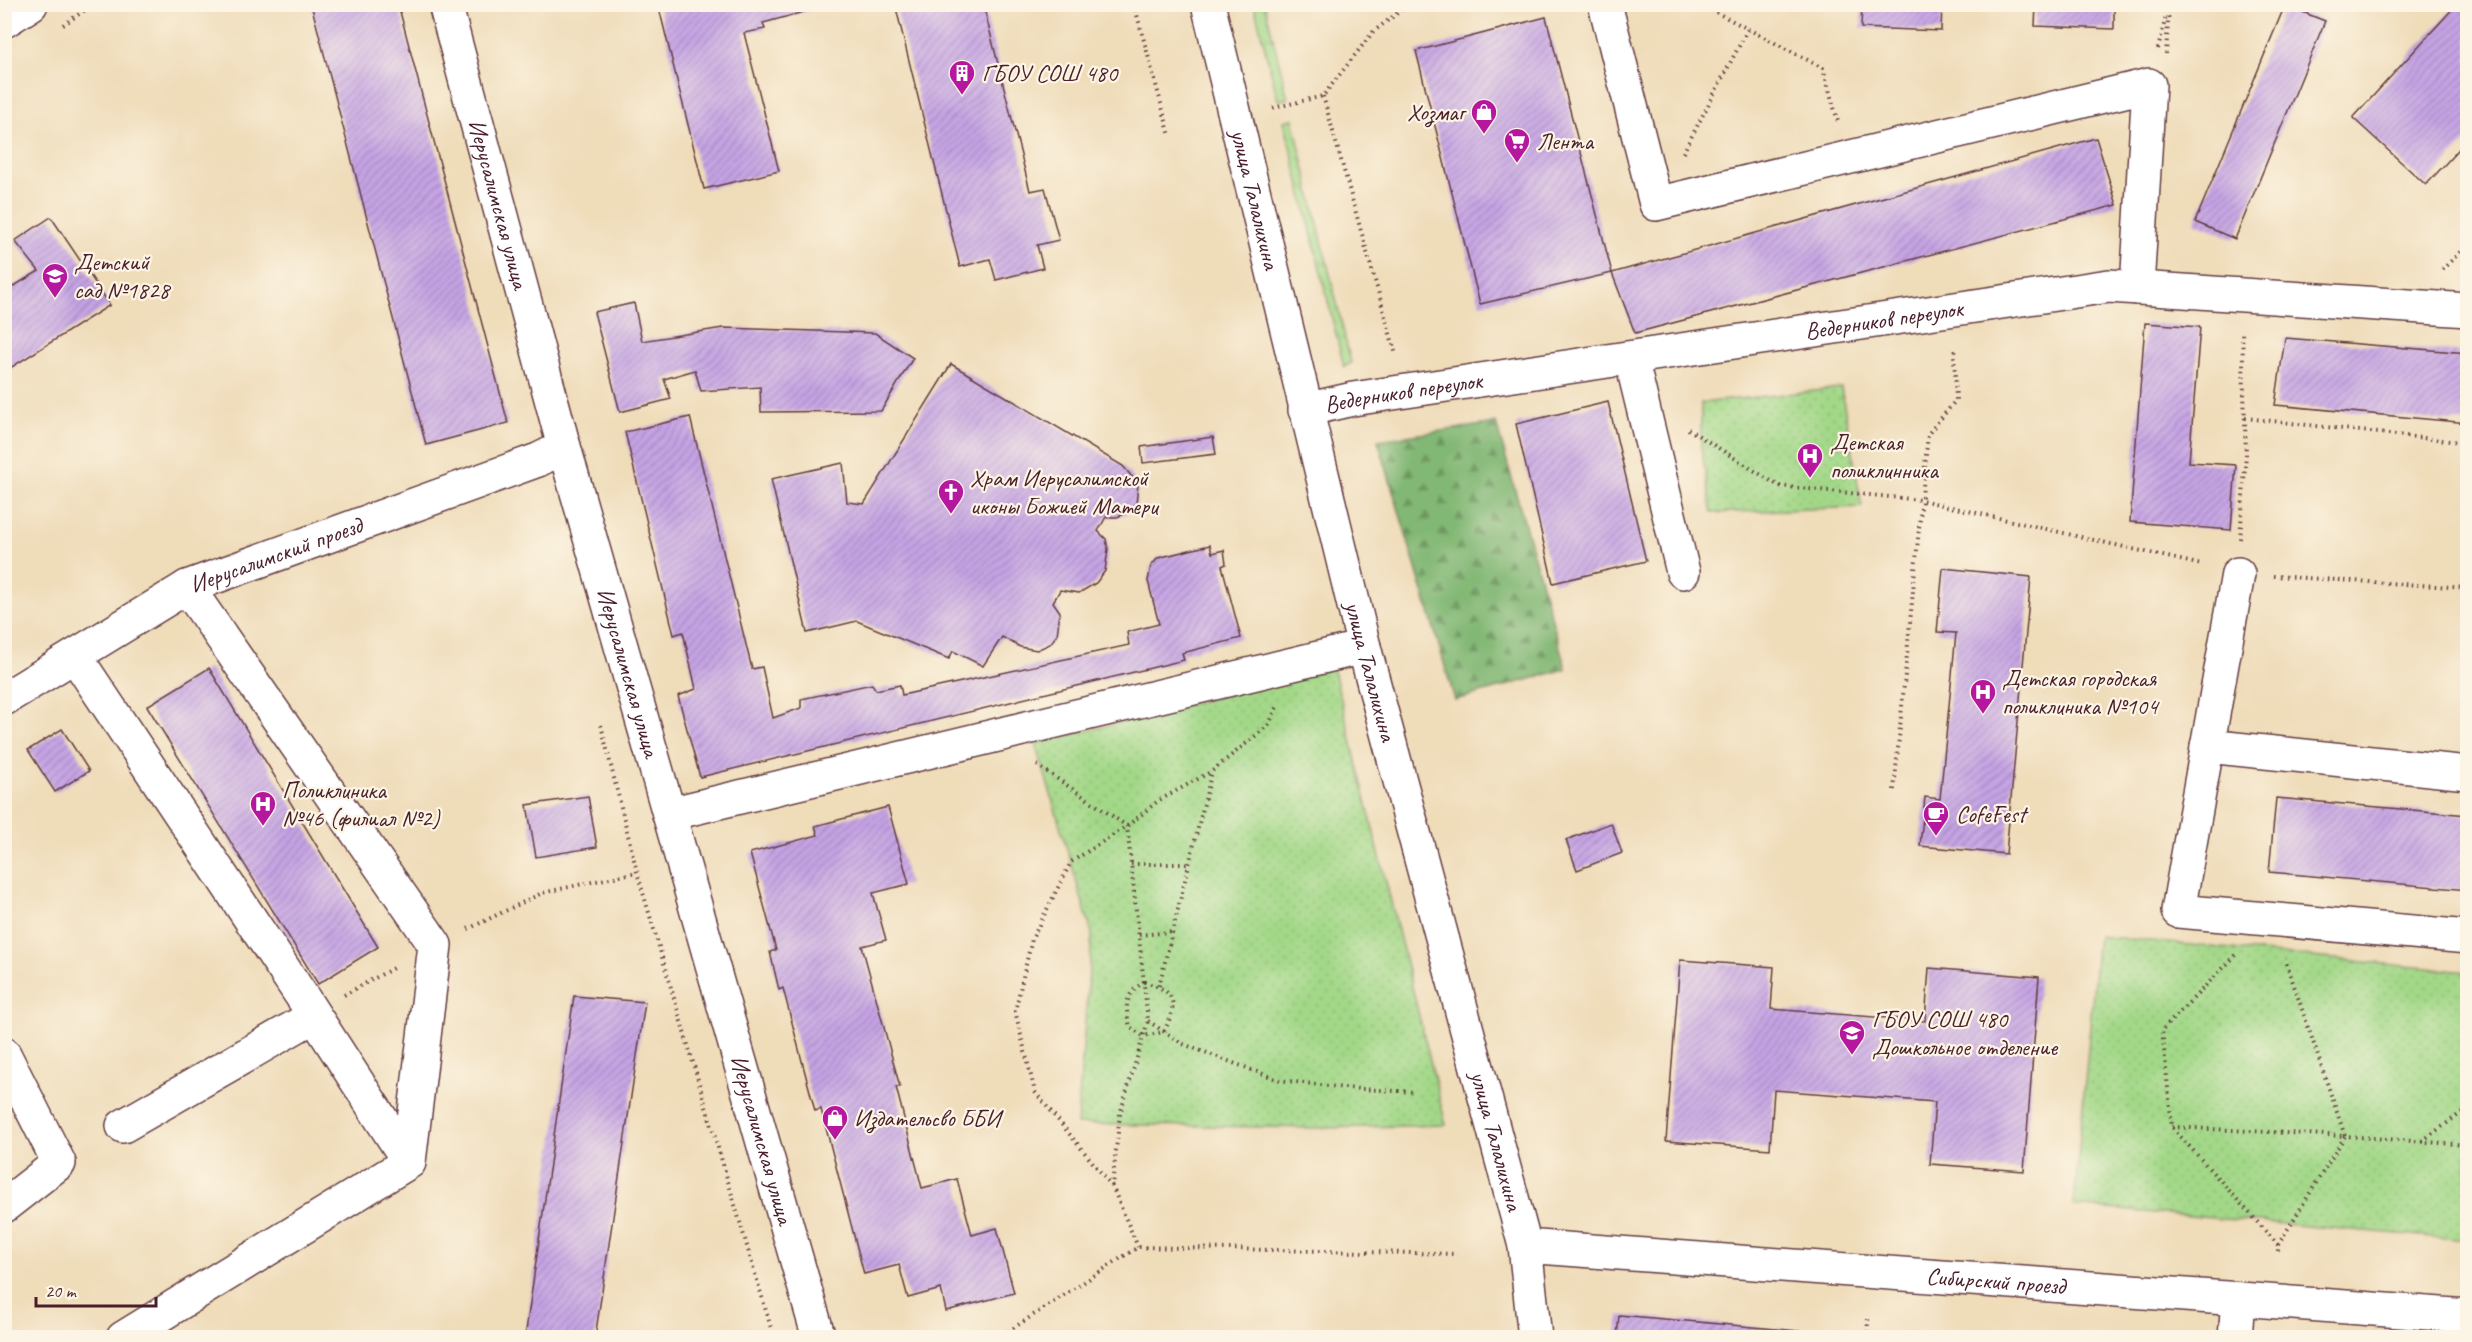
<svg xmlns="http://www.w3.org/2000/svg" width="2472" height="1342" font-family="Caveat,sans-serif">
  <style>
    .grass { fill: url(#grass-tufts); stroke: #767c5a; stroke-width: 1.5 }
    .forest { fill: url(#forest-firs); stroke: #666c50; stroke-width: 1.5 }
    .park { fill: url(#park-dots); stroke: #767c5a; stroke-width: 1.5 }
    .building { fill: url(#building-hatch) }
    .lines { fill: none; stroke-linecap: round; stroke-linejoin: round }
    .minor-casing { stroke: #633b40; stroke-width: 36 }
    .path { stroke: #633b40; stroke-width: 4; stroke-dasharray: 1.5 4.5; stroke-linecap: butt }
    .minor { stroke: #fff; stroke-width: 33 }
    .labels { text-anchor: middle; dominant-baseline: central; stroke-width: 4.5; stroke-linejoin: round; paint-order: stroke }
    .poi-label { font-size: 24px; fill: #4a1f2b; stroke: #fcf5e5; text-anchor: start }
    .street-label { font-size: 24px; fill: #4a1f2b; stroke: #fcf5e5 }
  </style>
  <defs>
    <pattern id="grass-tufts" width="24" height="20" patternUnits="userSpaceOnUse" patternTransform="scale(1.5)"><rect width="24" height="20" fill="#a3d888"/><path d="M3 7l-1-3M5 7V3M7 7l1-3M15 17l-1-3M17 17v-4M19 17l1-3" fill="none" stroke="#8eb976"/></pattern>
    <pattern id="forest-firs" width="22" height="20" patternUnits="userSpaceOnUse" patternTransform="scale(1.5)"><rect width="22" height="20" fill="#82b874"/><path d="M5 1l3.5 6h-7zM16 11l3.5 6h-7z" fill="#6c955f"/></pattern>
    <pattern id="park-dots" width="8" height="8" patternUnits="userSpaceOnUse" patternTransform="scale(1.5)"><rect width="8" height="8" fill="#a3d888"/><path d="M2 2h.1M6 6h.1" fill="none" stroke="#8eb976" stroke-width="1.8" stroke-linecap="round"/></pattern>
    <pattern id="building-hatch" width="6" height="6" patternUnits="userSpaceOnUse" patternTransform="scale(1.5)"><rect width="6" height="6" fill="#c6a4e5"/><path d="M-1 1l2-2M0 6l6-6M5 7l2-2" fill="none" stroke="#a385ba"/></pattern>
  </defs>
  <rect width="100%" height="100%" fill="#fcf5e5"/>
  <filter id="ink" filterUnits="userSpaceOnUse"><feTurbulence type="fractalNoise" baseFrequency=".0167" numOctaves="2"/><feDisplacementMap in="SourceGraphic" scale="12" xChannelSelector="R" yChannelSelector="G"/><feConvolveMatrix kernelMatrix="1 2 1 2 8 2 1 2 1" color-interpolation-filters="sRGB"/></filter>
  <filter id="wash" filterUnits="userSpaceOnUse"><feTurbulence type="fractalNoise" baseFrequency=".008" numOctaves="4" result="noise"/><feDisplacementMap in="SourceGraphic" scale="24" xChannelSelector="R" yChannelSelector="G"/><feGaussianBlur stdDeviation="1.35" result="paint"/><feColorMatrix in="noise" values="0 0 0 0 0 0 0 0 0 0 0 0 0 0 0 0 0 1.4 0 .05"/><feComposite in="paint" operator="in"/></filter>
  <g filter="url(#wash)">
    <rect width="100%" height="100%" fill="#efdcb9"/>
    <!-- grass -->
    <g class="grass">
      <path d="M 1254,5 L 1265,5 L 1288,99 L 1278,100 Z"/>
      <path d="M 1293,119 L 1351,363 L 1344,367 L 1284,121 Z"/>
    </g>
    <!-- forest -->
    <path class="forest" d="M 1496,423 L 1566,669 L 1455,700 L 1378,440 Z"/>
    <!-- park -->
    <g class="park">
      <path d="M 1841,388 L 1862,507 L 1712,513 L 1701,447 L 1701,403 Z"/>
      <path d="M 1333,667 L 1446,1125 L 1321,1128 L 1077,1124 L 1092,934 L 1036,744 Z"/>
      <path d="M 2098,936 L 2467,972 L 2467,1240 L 2074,1206 Z"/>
    </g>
    <g id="blocks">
      <!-- building -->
      <g class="building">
        <path d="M 311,4 L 398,4 L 508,423 L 426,445 Z"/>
        <path d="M 658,4 L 833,4 L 763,23 L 765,29 L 744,33 L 779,171 L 704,189 Z"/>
        <path d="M 895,4 L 983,4 L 1030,191 L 1045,188 L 1059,240 L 1037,245 L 1043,268 L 996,280 L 990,259 L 960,267 Z"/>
        <path d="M 1862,4 L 1942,4 L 1941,31 L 1861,28 Z"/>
        <path d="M 2457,4 L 2468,4 L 2468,139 L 2426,185 L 2353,118 Z"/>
        <path d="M 2036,5 L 2114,5 L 2114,29 L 2035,26 Z"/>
        <path d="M 2285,5 L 2325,21 L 2235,239 L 2195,222 Z"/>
        <path d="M 1546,17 L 1612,273 L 1480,304 L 1416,51 Z"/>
        <path d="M 2096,138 L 2117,205 L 1635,333 L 1612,273 Z"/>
        <path d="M 51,217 L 110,305 L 4,372 L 4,292 L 39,271 L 15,241 Z"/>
        <path d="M 634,303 L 642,341 L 723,328 L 875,333 L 913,358 L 881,411 L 761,412 L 760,387 L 701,391 L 695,370 L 664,379 L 671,399 L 620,412 L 594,312 Z"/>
        <path d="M 2145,323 L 2200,327 L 2189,462 L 2236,465 L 2231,530 L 2130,522 Z"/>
        <path d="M 2285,338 L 2468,353 L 2468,423 L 2275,405 Z"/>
        <path d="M 951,364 L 1123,466 L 1138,484 L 1136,504 L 1127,513 L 1117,517 L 1106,517 L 1098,531 L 1106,539 L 1108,549 L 1105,571 L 1096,583 L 1079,593 L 1060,590 L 1053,602 L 1060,612 L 1057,635 L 1050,644 L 1037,650 L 1020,647 L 1002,637 L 983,666 L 953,651 L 949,659 L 857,621 L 807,633 L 771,479 L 843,463 L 847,502 L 864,504 Z"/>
        <path d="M 1608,402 L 1646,561 L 1553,583 L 1516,424 Z"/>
        <path d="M 690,417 L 752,669 L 762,667 L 773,718 L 801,708 L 801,699 L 872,684 L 876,690 L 900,685 L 902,695 L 1129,645 L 1127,632 L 1159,624 L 1148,581 L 1151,566 L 1158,558 L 1210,545 L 1212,553 L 1224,550 L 1226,564 L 1222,566 L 1241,638 L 1182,653 L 1184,660 L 700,777 L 678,696 L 696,689 L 683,632 L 674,635 L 625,432 Z"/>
        <path d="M 1213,437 L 1216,454 L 1143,463 L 1141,447 Z"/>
        <path d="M 1943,568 L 2031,577 L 2006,854 L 1920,846 L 1925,797 L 1940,799 L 1956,633 L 1937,632 Z"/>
        <path d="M 209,668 L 378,947 L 318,984 L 147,706 Z"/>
        <path d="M 62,729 L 89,771 L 55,792 L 28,750 Z"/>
        <path d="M 588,796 L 597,847 L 536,857 L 527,805 Z"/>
        <path d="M 2276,798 L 2468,815 L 2468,890 L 2269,872 Z"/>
        <path d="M 888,807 L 909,884 L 873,893 L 886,940 L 862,946 L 900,1087 L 896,1087 L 922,1188 L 957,1179 L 972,1235 L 997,1228 L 1014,1293 L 946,1311 L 941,1289 L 908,1298 L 899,1265 L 864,1274 L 821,1109 L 815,1111 L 783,988 L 779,990 L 770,952 L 776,950 L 750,853 L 818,835 L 815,826 Z"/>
        <path d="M 1611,823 L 1622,853 L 1577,870 L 1566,840 Z"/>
        <path d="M 1680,960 L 1774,967 L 1771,1009 L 1925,1021 L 1929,968 L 2039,977 L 2024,1171 L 1930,1164 L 1935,1102 L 1774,1090 L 1770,1149 L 1666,1141 Z"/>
        <path d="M 574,996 L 645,1002 L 595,1338 L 525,1338 Z"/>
        <path d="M 1619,1315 L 1820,1333 L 1820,1338 L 1617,1338 Z"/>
      </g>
    </g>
  </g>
  <g filter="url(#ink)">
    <use href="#blocks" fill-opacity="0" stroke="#633b40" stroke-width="1.5"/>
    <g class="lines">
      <!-- minor casing -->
      <g class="minor-casing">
        <g id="minor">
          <path id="s1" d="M 445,4 L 564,447 L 819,1338"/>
          <path id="s2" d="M 1208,4 L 1364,647 L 1525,1246 L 1535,1338"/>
          <path d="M 1605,4 L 1656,204 L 2149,85 L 2137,288"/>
          <path d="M 4,21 L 31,4"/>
          <path d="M 1631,358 L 1683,572"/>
          <path id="s3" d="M 1305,410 L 1353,399 L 2109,286 L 2468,310"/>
          <path d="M 2238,574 L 2178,911 L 2468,937"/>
          <path d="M 75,656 L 303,998 L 409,1162"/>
          <path id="s4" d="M 4,699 L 187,587 L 538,460 L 564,447"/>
          <path d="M 2207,746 L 2468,773"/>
          <path d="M 669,814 L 1364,647"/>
          <path d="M 4,1054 L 59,1163 L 4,1206"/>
          <path d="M 123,1126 L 314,1016"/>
          <path id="s5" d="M 1525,1246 L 2468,1316"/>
          <path d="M 123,1338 L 409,1162 L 435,945 L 187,587"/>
          <path d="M 2235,1338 L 2238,1299"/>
        </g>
      </g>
      <!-- path -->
      <g class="path">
        <path d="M 1134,4 L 1170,136"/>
        <path d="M 1700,4 L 1823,68 L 1838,122"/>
        <path d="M 63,25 L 94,4"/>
        <path d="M 2158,49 L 2166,16"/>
        <path d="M 2166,54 L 2169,5"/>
        <path d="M 1323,96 L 1396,355"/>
        <path d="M 1273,108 L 1323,96 L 1373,32 L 1409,4"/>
        <path d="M 1683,153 L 1748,29"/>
        <path d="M 2442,270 L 2468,244"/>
        <path d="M 2245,418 L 2468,443"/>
        <path d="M 1688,429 L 1779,486 L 1921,500 L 2202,565"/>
        <path d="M 2240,539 L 2246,454 L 2242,330"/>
        <path d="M 2273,576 L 2468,588"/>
        <path d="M 601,725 L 637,872 L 774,1338"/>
        <path d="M 1037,765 L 1127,826 L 1148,1021 L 1120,1114 L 1112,1186 L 1138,1247"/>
        <path d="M 1894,790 L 1928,434 L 1956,400 L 1954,354 L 1958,347"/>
        <path d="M 1131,864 L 1189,864"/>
        <path d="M 468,929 L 542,893 L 637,872"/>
        <path d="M 1139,935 L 1172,932"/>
        <path d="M 2236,955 L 2162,1030 L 2172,1127 L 2278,1245"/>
        <path d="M 1144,982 C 1177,991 1178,1003 1164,1032 L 1143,1036 L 1130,1027 C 1125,1006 1124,995 1144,982 Z"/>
        <path d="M 1159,986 L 1212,771"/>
        <path d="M 344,995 L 395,967"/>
        <path d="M 1148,1021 L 1183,1044 L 1279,1080 L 1345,1088 L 1415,1092"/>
        <path d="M 2172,1127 L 2345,1136 L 2285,959"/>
        <path d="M 2422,1141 L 2468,1108"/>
        <path d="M 1112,1186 L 1035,1092 L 1015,1011 L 1032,939 L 1071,862 L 1127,826 L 1158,801 L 1212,771 L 1268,726 L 1277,707"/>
        <path d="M 2278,1251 L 2278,1245 L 2345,1136 L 2468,1145"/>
        <path d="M 998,1338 L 1138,1247 L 1457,1254"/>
        <path d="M 1867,1338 L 1868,1319"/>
      </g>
      <!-- minor -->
      <use href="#minor" class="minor"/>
    </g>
  </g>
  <!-- icons -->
  <defs>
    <g id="building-pin" transform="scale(1.35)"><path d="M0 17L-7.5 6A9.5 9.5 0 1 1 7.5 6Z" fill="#b5179e" stroke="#fcf5e5"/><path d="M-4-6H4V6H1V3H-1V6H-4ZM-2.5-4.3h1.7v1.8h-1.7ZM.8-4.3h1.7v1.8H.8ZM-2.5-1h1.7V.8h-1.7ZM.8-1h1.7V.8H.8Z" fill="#fff"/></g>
    <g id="shop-pin" transform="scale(1.35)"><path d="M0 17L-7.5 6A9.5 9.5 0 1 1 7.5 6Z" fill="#b5179e" stroke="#fcf5e5"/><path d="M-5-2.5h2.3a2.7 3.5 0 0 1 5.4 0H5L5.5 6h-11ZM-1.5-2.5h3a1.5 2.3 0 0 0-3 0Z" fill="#fff"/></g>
    <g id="supermarket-pin" transform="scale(1.35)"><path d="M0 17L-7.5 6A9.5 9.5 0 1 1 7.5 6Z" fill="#b5179e" stroke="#fcf5e5"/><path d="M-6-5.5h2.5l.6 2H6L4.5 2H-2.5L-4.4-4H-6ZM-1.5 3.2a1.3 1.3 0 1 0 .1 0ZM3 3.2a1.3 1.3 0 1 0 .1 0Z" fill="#fff"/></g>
    <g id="school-pin" transform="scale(1.35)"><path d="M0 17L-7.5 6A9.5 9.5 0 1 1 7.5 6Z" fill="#b5179e" stroke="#fcf5e5"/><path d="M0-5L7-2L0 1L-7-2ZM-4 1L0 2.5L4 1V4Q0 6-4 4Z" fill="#fff"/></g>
    <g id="hospital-pin" transform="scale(1.35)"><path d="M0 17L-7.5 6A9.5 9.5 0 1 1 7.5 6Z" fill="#b5179e" stroke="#fcf5e5"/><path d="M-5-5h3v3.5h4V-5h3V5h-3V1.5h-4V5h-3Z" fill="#fff"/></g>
    <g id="church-pin" transform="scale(1.35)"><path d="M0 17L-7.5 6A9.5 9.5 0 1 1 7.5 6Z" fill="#b5179e" stroke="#fcf5e5"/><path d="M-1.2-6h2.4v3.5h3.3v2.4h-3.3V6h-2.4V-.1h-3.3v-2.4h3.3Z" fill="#fff"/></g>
    <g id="cafe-pin" transform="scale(1.35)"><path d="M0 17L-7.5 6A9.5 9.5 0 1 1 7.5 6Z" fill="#b5179e" stroke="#fcf5e5"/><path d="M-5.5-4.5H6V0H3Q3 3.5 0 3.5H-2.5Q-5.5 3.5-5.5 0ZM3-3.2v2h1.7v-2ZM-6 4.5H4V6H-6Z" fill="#fff"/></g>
  </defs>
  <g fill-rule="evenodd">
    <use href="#building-pin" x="962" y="73"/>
    <use href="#shop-pin" x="1484" y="112"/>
    <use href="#supermarket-pin" x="1517" y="141"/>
    <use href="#school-pin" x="55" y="276"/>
    <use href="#hospital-pin" x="1810" y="456"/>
    <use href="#church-pin" x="951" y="492"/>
    <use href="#hospital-pin" x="1983" y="692"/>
    <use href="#hospital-pin" x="263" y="804"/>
    <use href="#cafe-pin" x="1936" y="814"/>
    <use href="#school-pin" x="1852" y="1033"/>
    <use href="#shop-pin" x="835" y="1118"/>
  </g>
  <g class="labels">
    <!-- poi labels -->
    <g class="poi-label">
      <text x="982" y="73">ГБОУ СОШ 480</text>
      <text x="1464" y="112" text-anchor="end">Хозмаг</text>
      <text x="1537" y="141">Лента</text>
      <text x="74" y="262">Детский<tspan x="74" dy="28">сад №1828</tspan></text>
      <text x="1830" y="442">Детская<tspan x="1830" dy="28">поликлинника</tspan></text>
      <text x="970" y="478">Храм Иерусалимской<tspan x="970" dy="28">иконы Божией Матери</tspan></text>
      <text x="2002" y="678">Детская городская<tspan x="2002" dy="28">поликлиника №104</tspan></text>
      <text x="282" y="790">Поликлиника<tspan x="282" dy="28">№46 (филиал №2)</tspan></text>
      <text x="1956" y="814">CofeFest</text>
      <text x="1872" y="1019">ГБОУ СОШ 480<tspan x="1872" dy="28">Дошкольное отделение</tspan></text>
      <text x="854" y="1118">Издательсво ББИ</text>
    </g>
    <!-- street labels -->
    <g class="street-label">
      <text stroke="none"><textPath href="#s2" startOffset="201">улица Талалихина</textPath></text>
      <text stroke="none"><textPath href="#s1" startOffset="207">Иерусалимская улица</textPath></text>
      <text stroke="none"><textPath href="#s3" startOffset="586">Ведерников переулок</textPath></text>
      <text stroke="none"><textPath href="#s3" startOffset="100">Ведерников переулок</textPath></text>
      <text stroke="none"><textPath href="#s4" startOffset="309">Иерусалимский проезд</textPath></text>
      <text stroke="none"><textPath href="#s1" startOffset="693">Иерусалимская улица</textPath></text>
      <text stroke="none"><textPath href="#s2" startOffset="687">улица Талалихина</textPath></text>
      <text stroke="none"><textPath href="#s1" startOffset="1179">Иерусалимская улица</textPath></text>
      <text stroke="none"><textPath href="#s2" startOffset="1173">улица Талалихина</textPath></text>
      <text stroke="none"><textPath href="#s5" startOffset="472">Сибирский проезд</textPath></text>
    </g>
  </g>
  <!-- margin -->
  <rect width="2472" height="1342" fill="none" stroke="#fcf5e5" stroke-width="24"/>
  <!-- scale -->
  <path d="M36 1297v9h120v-9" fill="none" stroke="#4a1f2b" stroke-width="3"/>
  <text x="45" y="1297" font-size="18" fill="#4a1f2b" stroke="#fcf5e5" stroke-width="4.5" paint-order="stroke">20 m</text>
</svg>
